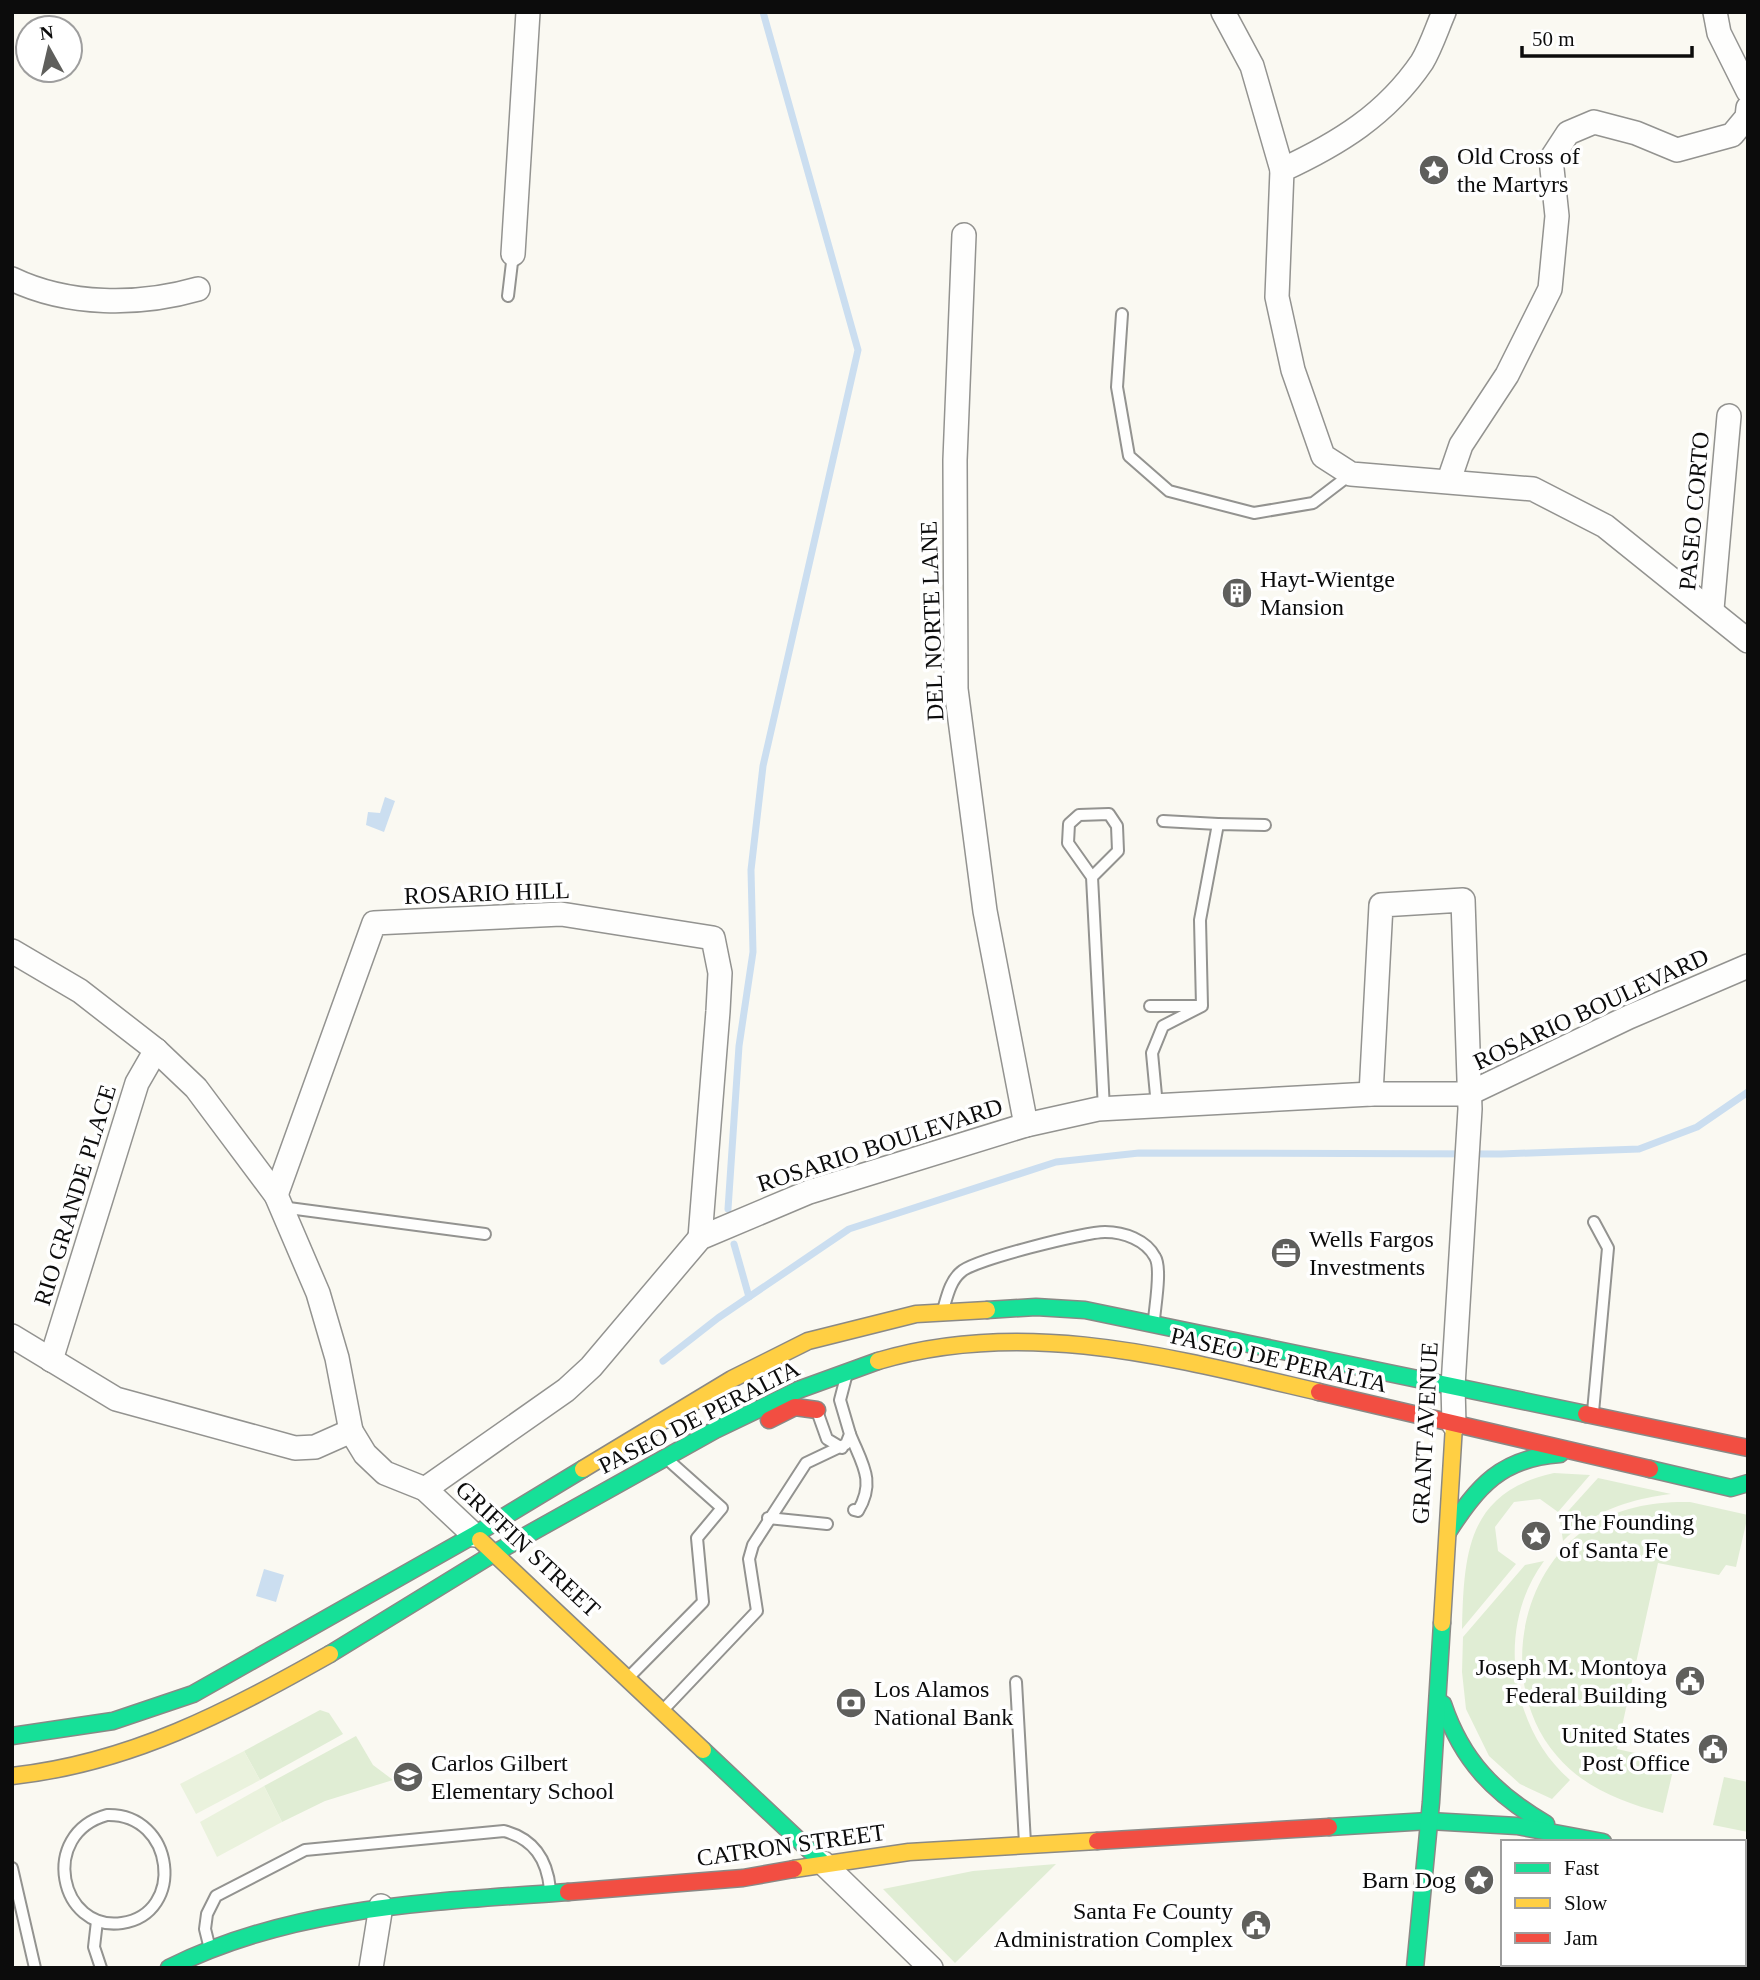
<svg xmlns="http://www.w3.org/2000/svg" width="1760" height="1980" font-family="'Times New Roman',serif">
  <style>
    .green { fill: #e0edd4 }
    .pitch { fill: #eaf2dd }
    .water { fill: #cbdef0 }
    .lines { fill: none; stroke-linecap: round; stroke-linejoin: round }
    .stream { stroke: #cbdef0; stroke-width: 7 }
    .lane-casing { stroke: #939390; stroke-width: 14 }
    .street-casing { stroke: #939390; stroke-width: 26 }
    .fast-casing { stroke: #8a8986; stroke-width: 19 }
    .slow-casing { stroke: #8a8986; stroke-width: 19 }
    .jam-casing { stroke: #8a8986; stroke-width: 19 }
    .lane { stroke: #fefefd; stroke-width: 10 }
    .street { stroke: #fefefd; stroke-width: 23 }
    .fast { stroke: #16e098; stroke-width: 16 }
    .slow { stroke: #ffcf43; stroke-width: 16 }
    .jam { stroke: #f24e42; stroke-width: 16 }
    .labels { text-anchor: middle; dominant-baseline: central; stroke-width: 7; stroke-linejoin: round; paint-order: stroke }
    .poi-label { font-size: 24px; fill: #0c0c0c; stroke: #fff; text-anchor: start }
    .street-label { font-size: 24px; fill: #0c0c0c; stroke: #fff }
  </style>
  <rect width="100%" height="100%" fill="#faf9f2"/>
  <!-- green -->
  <g class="green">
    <path d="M 1554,1473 L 1590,1475 L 1558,1512 L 1540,1499 L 1514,1502 L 1495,1527 L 1498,1551 L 1516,1564 L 1462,1629 C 1464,1553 1467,1492 1554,1473 Z"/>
    <path d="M 1598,1478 L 1671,1494 C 1631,1499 1592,1511 1563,1541 L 1560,1520 Z"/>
    <path d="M 1690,1502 L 1748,1515 L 1736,1567 L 1726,1565 L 1719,1575 L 1658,1563 L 1617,1749 L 1675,1762 L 1663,1813 C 1624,1803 1584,1788 1557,1756 C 1502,1693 1514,1586 1579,1534 C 1610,1509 1651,1501 1690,1502 Z"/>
    <path d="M 1544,1561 C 1495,1627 1510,1728 1570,1780 L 1552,1799 L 1520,1784 L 1489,1756 L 1466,1709 L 1462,1672 L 1463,1637 L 1525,1565 Z"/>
    <path d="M 320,1710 L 329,1713 L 343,1734 L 260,1780 L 244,1751 Z"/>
    <path d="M 356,1736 L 373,1765 L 393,1780 L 325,1801 L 282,1822 L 264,1786 Z"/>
    <path d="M 1724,1777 L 1748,1782 L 1748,1832 L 1713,1825 Z"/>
    <path d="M 1056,1864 L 955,1963 L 883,1889 L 973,1871 Z"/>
  </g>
  <!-- pitch -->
  <g class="pitch">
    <path d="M 244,1751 L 260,1780 L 196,1814 L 180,1784 Z"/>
    <path d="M 264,1786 L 282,1822 L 217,1857 L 200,1822 Z"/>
  </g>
  <!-- water -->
  <g class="water">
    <path d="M 385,797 L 395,801 L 384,832 L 366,825 L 368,812 L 380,813 Z"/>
    <path d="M 264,1569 L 284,1575 L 276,1602 L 256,1596 Z"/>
  </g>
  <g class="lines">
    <!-- stream -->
    <g class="stream">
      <path d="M 728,1209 L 739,1046 L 753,952 L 751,870 L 763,766 L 858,350 L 763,12"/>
      <path d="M 734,1244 L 749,1297"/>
      <path d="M 663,1361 L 718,1318 L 849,1229 L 1056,1162 L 1139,1153 L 1501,1154 L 1639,1149 L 1697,1127 L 1748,1092"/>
    </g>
    <!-- lane casing -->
    <g class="lane-casing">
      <g id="lane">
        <path d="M 508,296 L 513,254"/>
        <path d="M 1122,314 L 1117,387 L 1129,456 L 1169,491 L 1254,513 L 1313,503 L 1351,474"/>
        <path d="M 1163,821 L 1218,824"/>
        <path d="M 1092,877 L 1118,851 L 1117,826 L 1109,814 L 1079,815 L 1069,824 L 1068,843 L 1092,877 L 1104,1109"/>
        <path d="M 1150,1006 L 1199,1006"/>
        <path d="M 1157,1106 L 1152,1053 L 1163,1026 L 1202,1006 L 1200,920 L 1218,824 L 1265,825"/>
        <path d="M 281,1207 L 485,1234"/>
        <path d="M 943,1310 C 947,1297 950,1281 961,1272 C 973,1260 1085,1232 1105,1232 C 1124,1232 1146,1240 1155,1257 C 1162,1268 1155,1306 1154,1320"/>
        <path d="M 817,1411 L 827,1439 L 842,1448"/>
        <path d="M 1593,1412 L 1608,1248 L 1594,1222"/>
        <path d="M 850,1434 C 862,1464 876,1481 858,1511 L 854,1510"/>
        <path d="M 768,1518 L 827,1524"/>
        <path d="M 630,1676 L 703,1602 L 697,1538 L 722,1508 L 667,1459"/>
        <path d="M 1016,1682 L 1025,1843"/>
        <path d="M 664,1709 L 757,1611 L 749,1559 L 753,1545 L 806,1463 L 846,1444 L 850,1434 L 840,1400 L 846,1377"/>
        <path d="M 107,1815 C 175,1813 186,1914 122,1923 C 60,1932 38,1834 107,1815 Z"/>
        <path d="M 12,1868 L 35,1968"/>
        <path d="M 97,1921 L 94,1947 L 101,1968"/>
        <path d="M 209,1945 L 205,1929 L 207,1914 L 216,1896 L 305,1850 L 504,1831 C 534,1839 547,1859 550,1889"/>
      </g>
    </g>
    <!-- street casing -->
    <g class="street-casing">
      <g id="street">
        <path d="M 1223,12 L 1252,66 L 1282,170"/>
        <path d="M 1444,12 C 1437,28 1431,47 1422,62 C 1386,115 1338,144 1282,170 L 1277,297 L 1293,370 L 1323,456 L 1351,474 L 1533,489 L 1605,526 L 1748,641"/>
        <path d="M 1715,12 L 1719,33 L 1748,91"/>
        <path d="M 964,235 L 955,460 L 956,689 L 985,911 L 1026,1125"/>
        <path d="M 513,254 L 528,12"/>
        <path d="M 12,279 C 68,306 139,306 198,289"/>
        <path d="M 1449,480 L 1461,445 L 1507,375 L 1550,289 L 1557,216 L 1551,159 L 1568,133 L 1594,122 L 1636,133 L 1677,150 L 1732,135 L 1747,117 L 1748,108"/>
        <path d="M 1712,609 L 1729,416"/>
        <path d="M 12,951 L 80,991 L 156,1050 L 196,1088 L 276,1195 L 318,1293 L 337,1358 L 351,1431"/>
        <path d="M 1371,1094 L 1381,905 L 1463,900 L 1470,1109 L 1453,1386 L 1454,1425"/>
        <path d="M 276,1195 L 374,923 L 561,914 L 713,938 L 720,973 L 718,1011 L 700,1238"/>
        <path d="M 12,1336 L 116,1399 L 295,1448 L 315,1447 L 351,1431 L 365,1454 L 385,1473 L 425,1489 L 474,1535"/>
        <path d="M 51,1360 L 137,1083 L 156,1050"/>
        <path d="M 425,1489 L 566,1390 L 591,1367 L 700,1238 L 809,1192 L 1026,1125 L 1098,1109 L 1371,1094 L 1468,1094 L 1629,1017 L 1748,966"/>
        <path d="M 823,1863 L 931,1968"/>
        <path d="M 371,1968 L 381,1906"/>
      </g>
    </g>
    <!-- fast casing -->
    <g class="fast-casing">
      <g id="fast">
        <path d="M 987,1310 L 1036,1307 L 1085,1310 L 1586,1414"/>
        <path d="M 1650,1469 L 1731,1488 L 1748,1483"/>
        <path d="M 1448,1532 C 1478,1486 1501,1458 1560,1454"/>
        <path d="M 330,1654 L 493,1554 L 715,1430 L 798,1390 L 878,1361"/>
        <path d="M 1443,1704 C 1462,1761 1495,1794 1546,1824"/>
        <path d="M 12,1736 L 113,1721 L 193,1694 L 474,1535 L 583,1469"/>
        <path d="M 703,1750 L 823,1863"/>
        <path d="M 1329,1827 L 1429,1821 L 1517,1826 L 1603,1842"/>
        <path d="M 169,1968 C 293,1906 432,1902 568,1892"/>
        <path d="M 1415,1968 L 1431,1802 L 1442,1623"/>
      </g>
    </g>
    <!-- slow casing -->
    <g class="slow-casing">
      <g id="slow">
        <path d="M 878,1361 C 1025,1317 1174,1358 1319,1392"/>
        <path d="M 583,1469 L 732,1379 L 808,1341 L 916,1314 L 987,1310"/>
        <path d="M 480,1540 L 703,1750"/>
        <path d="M 1442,1623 L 1454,1425"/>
        <path d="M 12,1776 C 131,1763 227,1712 330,1654"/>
        <path d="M 794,1869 L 909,1852 L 1097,1841"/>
        <path d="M 1744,1871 L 1748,1872"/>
      </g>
    </g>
    <!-- jam casing -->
    <g class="jam-casing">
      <g id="jam">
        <path d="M 1319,1392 L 1650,1469"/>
        <path d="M 1586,1414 L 1748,1448"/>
        <path d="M 769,1420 L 795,1407 L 817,1410"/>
        <path d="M 1097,1841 L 1329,1827"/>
        <path d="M 568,1892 L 743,1878 L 794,1869"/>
      </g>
    </g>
    <!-- lane -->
    <use href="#lane" class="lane"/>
    <!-- street -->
    <use href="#street" class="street"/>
    <!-- fast -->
    <use href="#fast" class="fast"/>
    <!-- slow -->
    <use href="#slow" class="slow"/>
    <!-- jam -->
    <use href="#jam" class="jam"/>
  </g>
  <!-- icons -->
  <defs>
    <g id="sight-disc" transform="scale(1.575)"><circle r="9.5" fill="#5f5f5c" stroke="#fff"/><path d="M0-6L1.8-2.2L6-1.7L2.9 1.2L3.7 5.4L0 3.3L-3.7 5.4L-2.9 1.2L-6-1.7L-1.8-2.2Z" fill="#fff"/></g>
    <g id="building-disc" transform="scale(1.575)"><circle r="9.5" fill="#5f5f5c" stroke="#fff"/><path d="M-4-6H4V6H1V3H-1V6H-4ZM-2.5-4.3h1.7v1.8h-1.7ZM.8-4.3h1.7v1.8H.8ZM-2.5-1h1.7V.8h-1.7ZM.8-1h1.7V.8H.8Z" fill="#fff"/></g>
    <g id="office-disc" transform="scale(1.575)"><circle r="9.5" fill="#5f5f5c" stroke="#fff"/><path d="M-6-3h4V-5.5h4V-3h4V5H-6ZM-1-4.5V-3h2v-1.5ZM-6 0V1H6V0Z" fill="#fff"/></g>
    <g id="civic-disc" transform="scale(1.575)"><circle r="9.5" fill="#5f5f5c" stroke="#fff"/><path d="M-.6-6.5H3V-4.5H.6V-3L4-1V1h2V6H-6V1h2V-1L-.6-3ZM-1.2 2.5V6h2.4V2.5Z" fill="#fff"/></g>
    <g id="bank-disc" transform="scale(1.575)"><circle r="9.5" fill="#5f5f5c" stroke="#fff"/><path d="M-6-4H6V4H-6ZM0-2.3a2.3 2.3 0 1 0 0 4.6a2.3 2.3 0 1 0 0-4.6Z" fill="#fff"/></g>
    <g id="school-disc" transform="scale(1.575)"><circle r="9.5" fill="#5f5f5c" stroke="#fff"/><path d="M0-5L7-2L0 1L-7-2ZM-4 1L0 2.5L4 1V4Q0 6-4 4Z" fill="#fff"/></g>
  </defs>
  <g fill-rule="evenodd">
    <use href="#sight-disc" x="1434" y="170"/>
    <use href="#building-disc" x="1237" y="593"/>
    <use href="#office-disc" x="1286" y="1253"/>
    <use href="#sight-disc" x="1536" y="1536"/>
    <use href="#civic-disc" x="1690" y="1681"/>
    <use href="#bank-disc" x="851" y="1703"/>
    <use href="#civic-disc" x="1713" y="1749"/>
    <use href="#school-disc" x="408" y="1777"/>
    <use href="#sight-disc" x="1479" y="1880"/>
    <use href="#civic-disc" x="1256" y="1925"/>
  </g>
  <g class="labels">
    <!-- poi labels -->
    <g class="poi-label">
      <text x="1457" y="156">Old Cross of<tspan x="1457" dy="28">the Martyrs</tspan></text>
      <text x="1260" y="579">Hayt-Wientge<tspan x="1260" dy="28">Mansion</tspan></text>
      <text x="1309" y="1239">Wells Fargos<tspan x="1309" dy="28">Investments</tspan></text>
      <text x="1559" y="1522">The Founding<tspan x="1559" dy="28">of Santa Fe</tspan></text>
      <text x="1667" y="1667" text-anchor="end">Joseph M. Montoya<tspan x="1667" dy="28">Federal Building</tspan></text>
      <text x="874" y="1689">Los Alamos<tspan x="874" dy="28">National Bank</tspan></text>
      <text x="1690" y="1735" text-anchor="end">United States<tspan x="1690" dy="28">Post Office</tspan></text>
      <text x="431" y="1763">Carlos Gilbert<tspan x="431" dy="28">Elementary School</tspan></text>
      <text x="1456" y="1880" text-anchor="end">Barn Dog</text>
      <text x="1233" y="1911" text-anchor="end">Santa Fe County<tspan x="1233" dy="28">Administration Complex</tspan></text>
    </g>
    <!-- street labels -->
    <g class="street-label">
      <text transform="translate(1694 511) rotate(-85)">PASEO CORTO</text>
      <text transform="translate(932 621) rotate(-92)">DEL NORTE LANE</text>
      <text transform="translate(487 893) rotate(-2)">ROSARIO HILL</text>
      <text transform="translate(1591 1009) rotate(-25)">ROSARIO BOULEVARD</text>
      <text transform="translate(880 1145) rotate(-18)">ROSARIO BOULEVARD</text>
      <text transform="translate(75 1195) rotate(-73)">RIO GRANDE PLACE</text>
      <text transform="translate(1279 1360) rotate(13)">PASEO DE PERALTA</text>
      <text transform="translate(699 1417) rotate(-27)">PASEO DE PERALTA</text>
      <text transform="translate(1425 1433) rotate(-87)">GRANT AVENUE</text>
      <text transform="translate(528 1549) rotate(43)">GRIFFIN STREET</text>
      <text transform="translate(791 1845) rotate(-8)">CATRON STREET</text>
    </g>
  </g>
  <!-- border -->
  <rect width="1760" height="1980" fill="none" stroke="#0c0c0c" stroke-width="28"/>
  <!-- legend -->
  <rect x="1501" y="1840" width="245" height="126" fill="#ffffff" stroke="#9e9e9e" stroke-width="2"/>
  <rect x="1515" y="1863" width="35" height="10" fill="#16e098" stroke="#9e9e9e" stroke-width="2"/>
  <text x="1564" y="1875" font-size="21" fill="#0c0c0c">Fast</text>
  <rect x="1515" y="1898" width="35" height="10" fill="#ffcf43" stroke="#9e9e9e" stroke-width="2"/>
  <text x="1564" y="1910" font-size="21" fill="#0c0c0c">Slow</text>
  <rect x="1515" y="1933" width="35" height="10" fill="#f24e42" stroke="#9e9e9e" stroke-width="2"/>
  <text x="1564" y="1945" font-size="21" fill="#0c0c0c">Jam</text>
  <!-- north arrow -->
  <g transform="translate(49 49) rotate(352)"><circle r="33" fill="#ffffff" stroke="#9e9e9e" stroke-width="2"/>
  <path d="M0-5L12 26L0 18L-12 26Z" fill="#5f5f5c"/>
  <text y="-10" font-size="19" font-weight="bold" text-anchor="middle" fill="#0c0c0c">N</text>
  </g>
  <!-- scale -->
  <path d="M1522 46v10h170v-10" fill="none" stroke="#0c0c0c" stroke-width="3.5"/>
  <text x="1532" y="46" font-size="21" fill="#0c0c0c" stroke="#ffffff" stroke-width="5" paint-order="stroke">50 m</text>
</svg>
